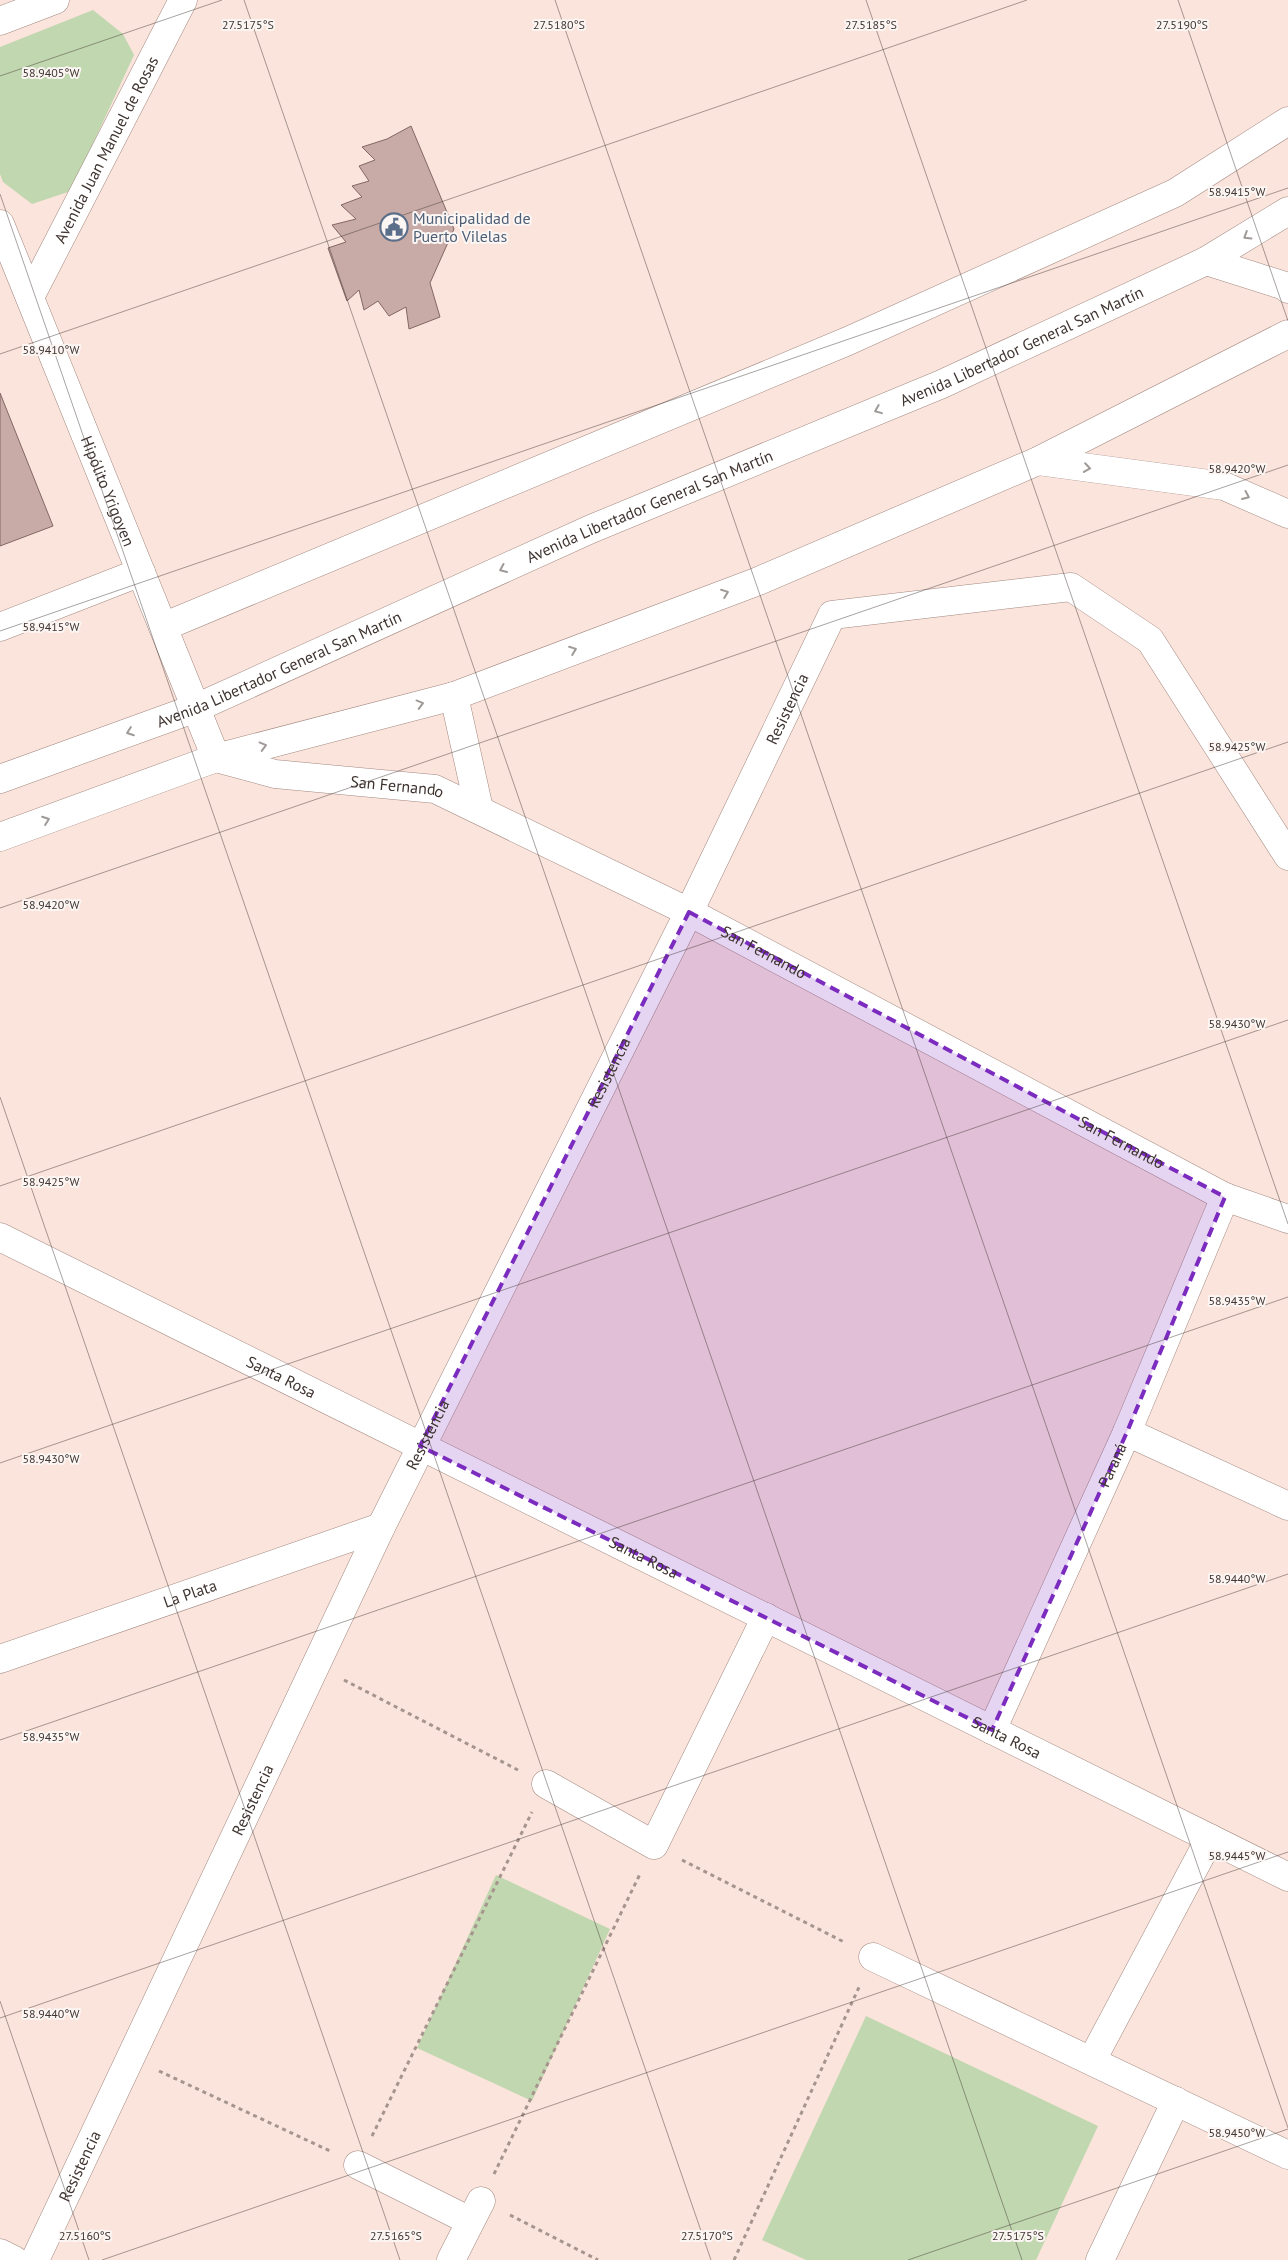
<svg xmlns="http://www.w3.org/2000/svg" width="1288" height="2260" font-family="'PT Sans',sans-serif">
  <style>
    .green { fill: #c1d7af }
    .building { fill: #c8aba6; stroke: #826763 }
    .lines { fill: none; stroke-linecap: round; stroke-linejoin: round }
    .street-casing { stroke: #a38980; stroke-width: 29 }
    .secondary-casing { stroke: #a38980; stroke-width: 29 }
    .path { stroke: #a6948e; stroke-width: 3; stroke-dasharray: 4 4; stroke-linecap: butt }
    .street { stroke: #fff; stroke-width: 28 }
    .secondary { stroke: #fff; stroke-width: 28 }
    .oneway { stroke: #9f9a98 }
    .marked { fill: #7b2cbf; fill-opacity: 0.2; stroke: #7b2cbf; stroke-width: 4; stroke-dasharray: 10 6; stroke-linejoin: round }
    .ticks { fill: none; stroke: #3f3430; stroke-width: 1; stroke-opacity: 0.45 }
    .labels { text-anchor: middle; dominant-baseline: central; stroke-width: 4; stroke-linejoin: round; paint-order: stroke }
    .street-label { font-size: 16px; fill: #3f3430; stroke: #fbf6f3 }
    .service-label { font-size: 16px; fill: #4e5e75; stroke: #fbf6f3; text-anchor: start }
    .ticks-label { font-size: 12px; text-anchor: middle; fill: #3f3430; stroke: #fbf6f3; stroke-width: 4; stroke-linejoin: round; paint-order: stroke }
  </style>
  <rect width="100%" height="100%" fill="#fbe4dc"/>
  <!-- green -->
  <g class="green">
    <path d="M 93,10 L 123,34 L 134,55 L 71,191 L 32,204 L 3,182 L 0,174 L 0,47 Z"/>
    <path d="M 496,1875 L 610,1929 L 532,2101 L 417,2048 Z"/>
    <path d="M 866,2016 L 1098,2126 L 1036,2260 L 806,2260 L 762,2240 Z"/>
  </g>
  <!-- building -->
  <g class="building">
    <path d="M 411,126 L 454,229 L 430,283 L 440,317 L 409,329 L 406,307 L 389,316 L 378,301 L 364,310 L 359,290 L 347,301 L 328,248 L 346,242 L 332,225 L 356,219 L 341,205 L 362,197 L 352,186 L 369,181 L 359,166 L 375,160 L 362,147 L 387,139 Z"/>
    <path d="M 0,393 L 53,526 L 0,546 Z"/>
  </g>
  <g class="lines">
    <!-- street casing -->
    <g class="street-casing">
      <g id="street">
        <path d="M 0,21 L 55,0"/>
        <path id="s1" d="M 0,224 L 216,758 L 275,774 L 435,789 L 689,912 L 1225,1197 L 1288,1219"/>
        <path id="s2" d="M 30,297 L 183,0"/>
        <path d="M 0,627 L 141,572"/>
        <path d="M 163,627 L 848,341 L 1175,193 L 1288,121"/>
        <path d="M 454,696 L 479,809"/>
        <path id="s3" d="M 0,1237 L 1288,1877"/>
        <path d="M 1127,1432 L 1288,1506"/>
        <path id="s4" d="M 0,1659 L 381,1527"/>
        <path id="s5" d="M 992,1730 L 1127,1432 L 1225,1197"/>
        <path d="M 546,1784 L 654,1845 L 766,1617"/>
        <path d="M 873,1957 L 1288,2155"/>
        <path d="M 1092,2060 L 1210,1838"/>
        <path d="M 358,2165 L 470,2221"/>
        <path d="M 0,2253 L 14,2260"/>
        <path id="s6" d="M 35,2260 L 381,1527 L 689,912 L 832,615 L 1071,587 L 1150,640 L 1288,856"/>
        <path d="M 451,2260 L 481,2201"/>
        <path d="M 1100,2260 L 1176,2101"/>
      </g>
    </g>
    <!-- secondary casing -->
    <g class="secondary-casing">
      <g id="secondary">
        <path d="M 1206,261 L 1285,286 L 1288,289"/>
        <path d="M 1038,461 L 1224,486 L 1288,514"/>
        <path id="s7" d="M 0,779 L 196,708 L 591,529 L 942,384 L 1206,261 L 1288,211"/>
        <path d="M 0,837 L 216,758 L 454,696 L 756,582 L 1038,461 L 1288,334"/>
      </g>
    </g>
    <!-- path -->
    <g class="path">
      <path d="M 344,1680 L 518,1770"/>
      <path d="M 682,1860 L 846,1943"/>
      <path d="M 159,2071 L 330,2151"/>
      <path d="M 372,2136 L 532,1812"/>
      <path d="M 494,2174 L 640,1874"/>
      <path d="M 510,2215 L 598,2260"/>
      <path d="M 734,2260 L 860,1985"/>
    </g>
    <!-- street -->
    <use href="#street" class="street"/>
    <!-- secondary -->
    <use href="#secondary" class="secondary"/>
  </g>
  <!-- one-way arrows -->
  <defs><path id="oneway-chevron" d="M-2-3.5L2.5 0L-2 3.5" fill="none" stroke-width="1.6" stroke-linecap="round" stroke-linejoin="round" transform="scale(1.25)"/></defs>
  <g class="oneway">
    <use href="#oneway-chevron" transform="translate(1247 236) rotate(148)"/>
    <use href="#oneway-chevron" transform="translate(878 410) rotate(158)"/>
    <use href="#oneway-chevron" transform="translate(1087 468) rotate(8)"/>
    <use href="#oneway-chevron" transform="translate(1246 496) rotate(24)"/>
    <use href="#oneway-chevron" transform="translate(503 569) rotate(156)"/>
    <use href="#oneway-chevron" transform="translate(725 593) rotate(-21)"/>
    <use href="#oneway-chevron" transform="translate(573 650) rotate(-21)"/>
    <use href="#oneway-chevron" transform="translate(420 704) rotate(-15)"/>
    <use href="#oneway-chevron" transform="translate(130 732) rotate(160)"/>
    <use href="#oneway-chevron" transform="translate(263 746) rotate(-15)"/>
    <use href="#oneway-chevron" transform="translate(46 820) rotate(-20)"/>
  </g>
  <!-- marked area -->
  <path class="marked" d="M 689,912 L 1225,1197 L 1127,1432 L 992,1730 L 420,1446 Z"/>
  <!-- ticks -->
  <path class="ticks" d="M 244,0 L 1022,2260M 555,0 L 1288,2128M 866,0 L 1288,1224M 1178,0 L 1288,321M 0,76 L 222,0M 0,194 L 711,2260M 0,354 L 1027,0M 0,631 L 1288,188M 0,908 L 1288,465M 0,1097 L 400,2260M 0,1186 L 1288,742M 0,1463 L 1288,1020M 0,1740 L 1288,1297M 0,2001 L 89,2260M 0,2018 L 1288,1574M 102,2260 L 1288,1852M 908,2260 L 1288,2129"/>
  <!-- icons -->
  <defs>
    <g id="civic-ring" transform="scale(1.4375)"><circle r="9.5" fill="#fbf6f3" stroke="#5c6f8a" stroke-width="1.5"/><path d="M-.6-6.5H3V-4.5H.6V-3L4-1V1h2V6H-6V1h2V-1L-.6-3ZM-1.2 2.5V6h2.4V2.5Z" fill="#5c6f8a"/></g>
  </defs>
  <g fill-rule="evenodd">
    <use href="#civic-ring" x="394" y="227"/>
  </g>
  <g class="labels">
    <!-- street labels -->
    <g class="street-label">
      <text stroke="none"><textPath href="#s2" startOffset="166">Avenida Juan Manuel de Rosas</textPath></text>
      <text stroke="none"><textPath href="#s7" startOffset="1110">Avenida Libertador General San Martín</textPath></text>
      <text stroke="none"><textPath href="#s1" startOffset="288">Hipólito Yrigoyen</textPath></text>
      <text stroke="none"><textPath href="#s7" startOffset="705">Avenida Libertador General San Martín</textPath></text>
      <text stroke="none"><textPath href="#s7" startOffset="300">Avenida Libertador General San Martín</textPath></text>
      <text stroke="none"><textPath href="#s6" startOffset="1724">Resistencia</textPath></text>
      <text stroke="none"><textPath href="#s1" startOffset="760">San Fernando</textPath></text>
      <text stroke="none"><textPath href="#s1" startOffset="1165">San Fernando</textPath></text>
      <text stroke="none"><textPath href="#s6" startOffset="1319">Resistencia</textPath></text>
      <text stroke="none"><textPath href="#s1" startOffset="1570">San Fernando</textPath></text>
      <text stroke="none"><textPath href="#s3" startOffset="314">Santa Rosa</textPath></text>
      <text stroke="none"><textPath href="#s6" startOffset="914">Resistencia</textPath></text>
      <text stroke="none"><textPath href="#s5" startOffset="291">Paraná</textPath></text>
      <text stroke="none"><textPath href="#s3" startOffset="719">Santa Rosa</textPath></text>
      <text stroke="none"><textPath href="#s4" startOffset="201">La Plata</textPath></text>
      <text stroke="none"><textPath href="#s3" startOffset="1124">Santa Rosa</textPath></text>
      <text stroke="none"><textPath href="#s6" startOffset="509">Resistencia</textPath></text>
      <text stroke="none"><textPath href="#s6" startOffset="104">Resistencia</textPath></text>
    </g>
    <!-- service labels -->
    <g class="service-label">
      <text x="413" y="218">Municipalidad de<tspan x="413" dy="18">Puerto Vilelas</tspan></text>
    </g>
  </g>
  <g class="ticks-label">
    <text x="248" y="29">27.5175°S</text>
    <text x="559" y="29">27.5180°S</text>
    <text x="871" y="29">27.5185°S</text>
    <text x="1182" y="29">27.5190°S</text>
    <text x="51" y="77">58.9405°W</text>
    <text x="1237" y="196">58.9415°W</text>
    <text x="51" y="354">58.9410°W</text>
    <text x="1237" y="473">58.9420°W</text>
    <text x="51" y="631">58.9415°W</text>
    <text x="1237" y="751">58.9425°W</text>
    <text x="51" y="909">58.9420°W</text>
    <text x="1237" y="1028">58.9430°W</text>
    <text x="51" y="1186">58.9425°W</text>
    <text x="1237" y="1305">58.9435°W</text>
    <text x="51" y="1463">58.9430°W</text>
    <text x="1237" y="1583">58.9440°W</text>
    <text x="51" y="1741">58.9435°W</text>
    <text x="1237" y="1860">58.9445°W</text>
    <text x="51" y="2018">58.9440°W</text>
    <text x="1237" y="2137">58.9450°W</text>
    <text x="85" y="2240">27.5160°S</text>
    <text x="396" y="2240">27.5165°S</text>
    <text x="707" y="2240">27.5170°S</text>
    <text x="1018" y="2240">27.5175°S</text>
  </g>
</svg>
